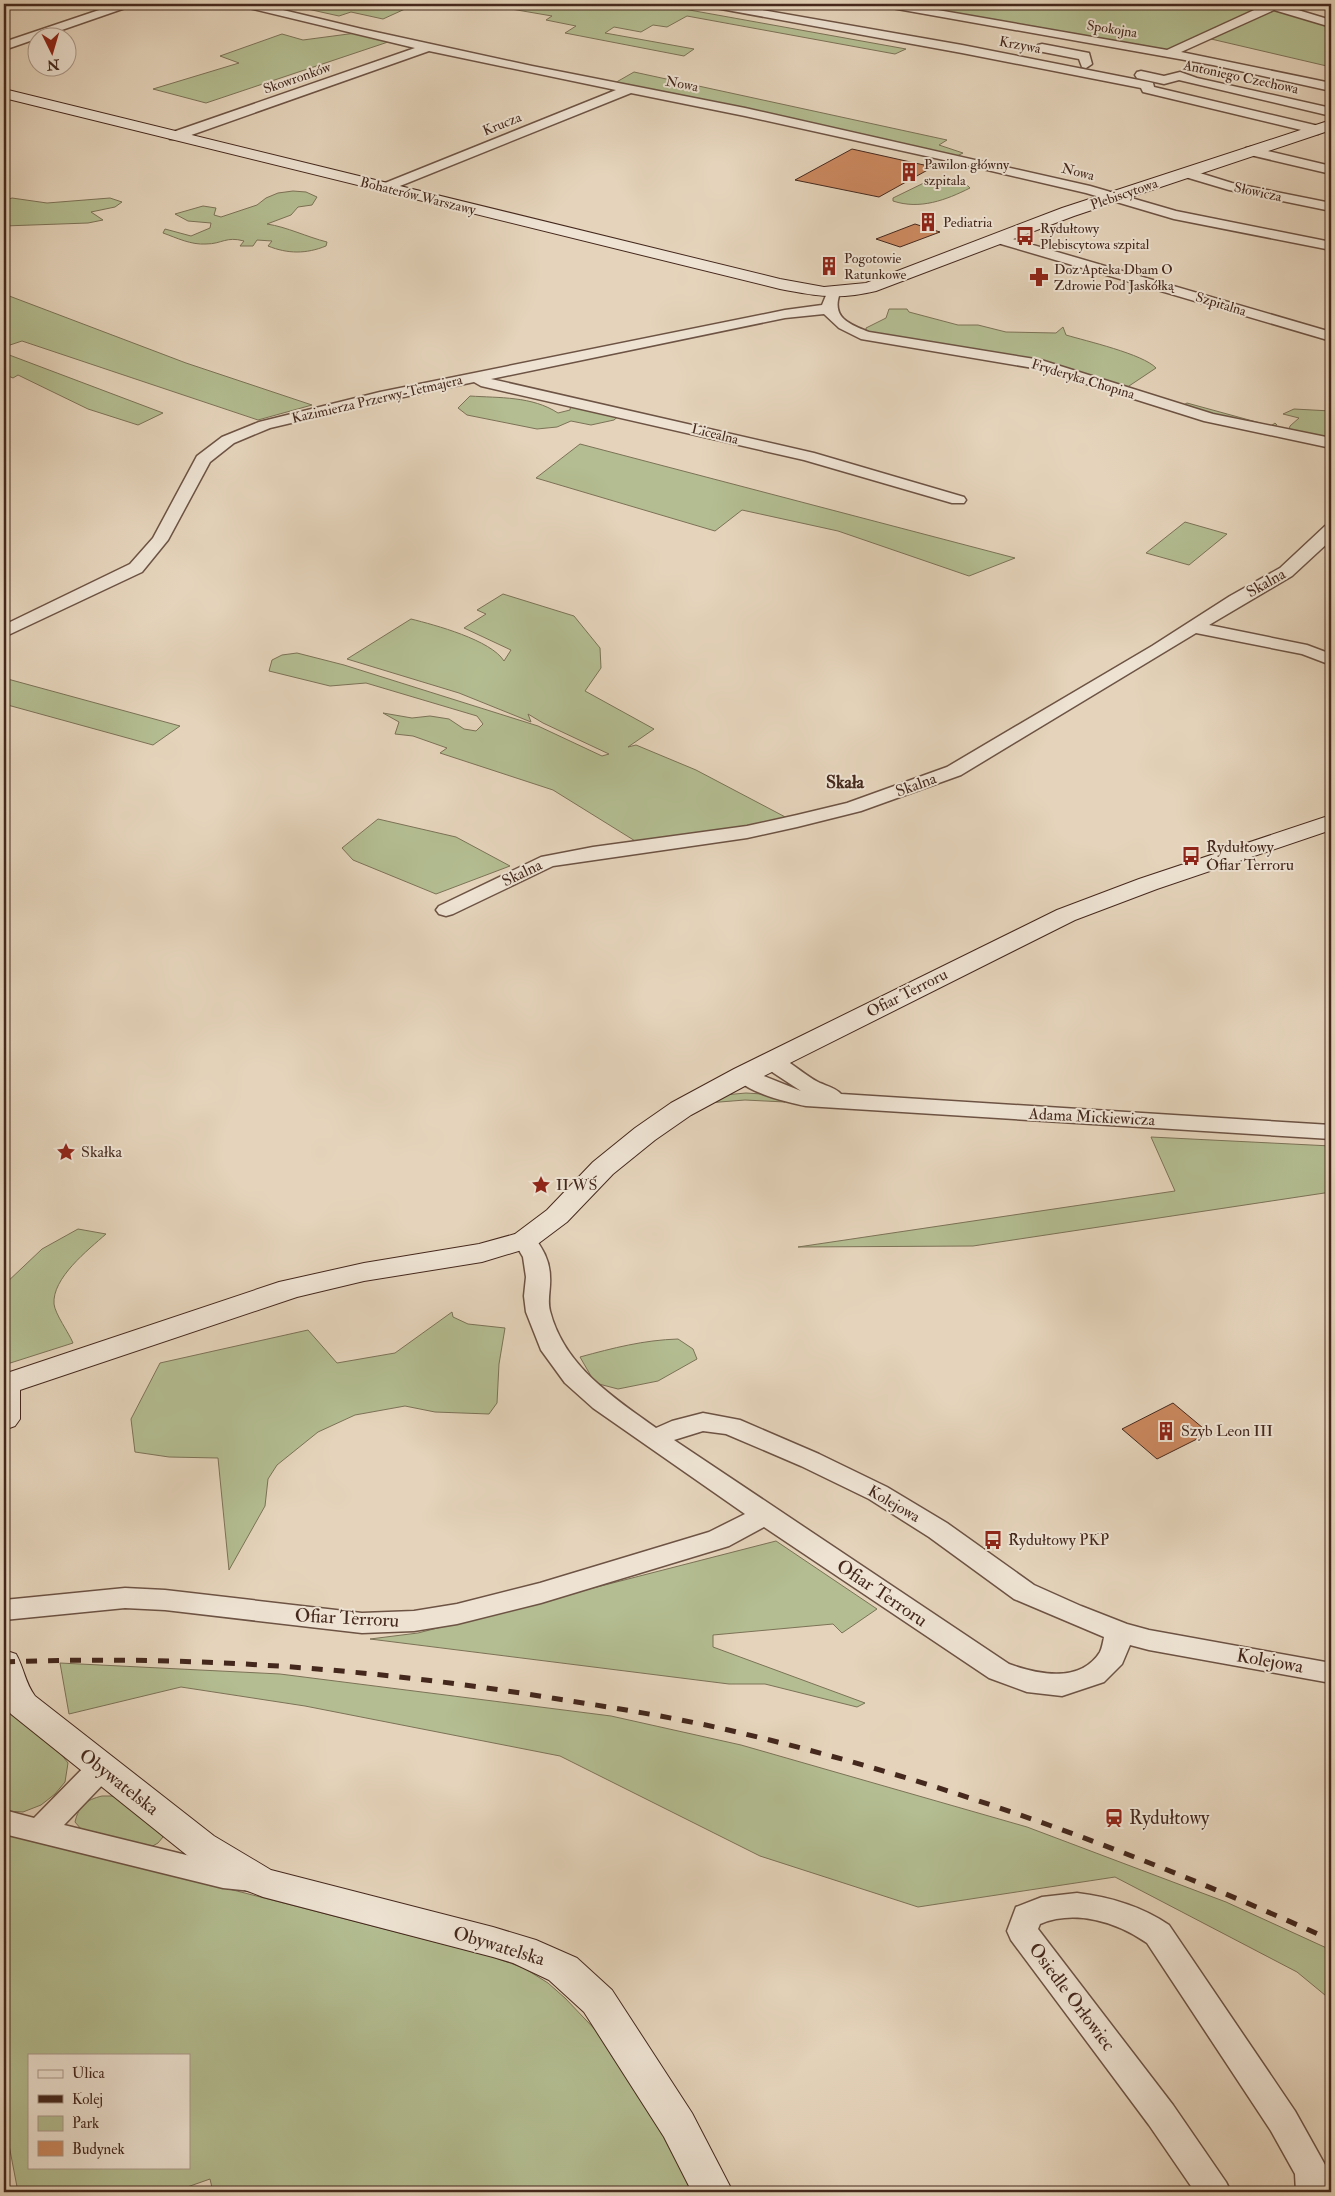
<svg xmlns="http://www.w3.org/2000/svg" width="1335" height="2196" font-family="'IM FELL Double Pica',serif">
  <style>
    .green { fill: #b3bd91; stroke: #7c7257; fill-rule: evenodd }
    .building { fill: #cb885f; stroke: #45281d }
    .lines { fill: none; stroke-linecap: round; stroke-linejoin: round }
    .street-casing { stroke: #6d5344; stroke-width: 3 }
    .secondary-casing { stroke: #45281d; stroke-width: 2 }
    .street { fill: #eee3d3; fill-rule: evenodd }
    .secondary { fill: #eee3d3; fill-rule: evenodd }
    .rail { stroke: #45281d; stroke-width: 5; stroke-dasharray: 11 11; stroke-linecap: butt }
    .labels { text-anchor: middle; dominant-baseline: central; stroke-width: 4; stroke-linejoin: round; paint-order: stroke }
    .far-street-label { font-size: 14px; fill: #45281d; stroke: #eee3d3 }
    .far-poi-label { font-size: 14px; fill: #45281d; stroke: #eee3d3; text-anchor: start }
    .street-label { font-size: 16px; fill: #45281d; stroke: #eee3d3 }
    .poi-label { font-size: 16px; fill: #45281d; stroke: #eee3d3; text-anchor: start }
    .neighbourhood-label { font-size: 18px; font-weight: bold; fill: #45281d; stroke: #eee3d3 }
    .near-street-label { font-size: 19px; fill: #45281d; stroke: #eee3d3 }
    .near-poi-label { font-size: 19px; fill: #45281d; stroke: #eee3d3; text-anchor: start }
  </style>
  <rect width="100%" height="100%" fill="#e5d4bb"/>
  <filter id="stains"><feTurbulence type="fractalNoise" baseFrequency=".004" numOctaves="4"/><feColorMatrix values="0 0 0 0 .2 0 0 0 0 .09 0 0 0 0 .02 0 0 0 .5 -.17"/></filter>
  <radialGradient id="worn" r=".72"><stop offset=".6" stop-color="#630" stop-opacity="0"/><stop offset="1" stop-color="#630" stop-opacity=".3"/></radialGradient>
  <!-- green -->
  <g class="green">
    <path d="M 285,4 L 416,4 L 383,19 L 351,12 L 339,16 Z"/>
    <path d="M 482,4 L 656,4 L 906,49 L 895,54 L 687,16 L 667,27 L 653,25 L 641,32 L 614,27 L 605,33 L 694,49 L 684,56 L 565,33 L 576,26 L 546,20 L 552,16 Z"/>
    <path d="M 903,4 L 1259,4 L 1268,6 L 1166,51 Z"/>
    <path d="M 1275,9 L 1331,25 L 1331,67 L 1211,39 Z"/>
    <path d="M 356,33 L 391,41 L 206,103 L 153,89 L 239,63 L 220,56 L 282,34 L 303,40 Z"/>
    <path d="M 634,72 L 947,140 L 939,145 L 963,153 L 955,157 L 613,84 Z"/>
    <path d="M 930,180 C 942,179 963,178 970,188 C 946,200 920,210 893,201 L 893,198 Z"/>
    <path d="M 293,191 L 306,192 L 317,197 L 312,205 L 298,207 L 291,215 L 267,224 C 287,227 307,237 327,242 L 326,246 C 306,254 288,254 268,246 L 272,241 L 257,240 L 253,246 L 240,246 L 244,241 C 226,236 222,244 206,244 C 191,245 177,238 163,233 L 165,229 L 191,236 L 210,228 L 211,223 L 188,221 L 175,214 L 203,206 L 216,208 L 214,215 L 221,217 L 257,205 L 266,198 L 278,193 Z"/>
    <path d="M 12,198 L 47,203 L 110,198 L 122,202 L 115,207 L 91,212 L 103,220 L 88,223 L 4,226 L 4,201 Z"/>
    <path d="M 4,294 L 186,363 L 312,405 L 258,420 L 22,341 L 4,347 Z"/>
    <path d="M 889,309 L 907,309 L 909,312 L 958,325 L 978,325 L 1006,332 L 1056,333 L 1063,327 L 1066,335 C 1086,341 1143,354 1156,368 L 1126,388 L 1060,366 L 866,331 L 866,328 L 886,318 Z"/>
    <path d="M 4,353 L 163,413 L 138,425 L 88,409 L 18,375 L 13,378 L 4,374 Z"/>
    <path d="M 470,396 C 499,398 532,396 558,413 L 570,410 L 571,403 L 621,414 L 614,420 L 591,425 L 571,421 L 557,427 L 537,429 L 467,415 L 458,408 Z"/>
    <path d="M 1187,403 L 1271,426 L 1275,423 L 1277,425 L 1265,428 L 1180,407 Z"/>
    <path d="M 1294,409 L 1331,411 L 1331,440 L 1292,434 L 1289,430 L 1290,426 L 1299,418 L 1283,414 Z"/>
    <path d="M 580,444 L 1015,558 L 969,576 L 838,531 L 742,510 L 715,531 L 536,478 Z"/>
    <path d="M 1185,522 L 1227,534 L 1189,565 L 1146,553 Z"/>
    <path d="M 503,594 L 574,616 L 600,648 L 601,668 L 585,691 L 654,729 L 628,747 L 636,745 L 696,770 L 791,820 L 640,844 L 553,790 L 440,753 L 447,748 L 413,736 L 395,734 L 399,722 L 383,713 L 412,718 L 430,716 L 449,719 L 464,729 L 476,731 L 483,724 L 477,716 L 366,683 L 330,686 L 269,671 L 272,660 L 282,655 L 297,653 L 344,665 L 538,726 L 602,756 L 609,754 L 543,723 L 528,714 L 531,722 L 459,693 L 347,659 L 411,619 C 435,625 491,640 504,661 L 511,650 L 464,628 L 486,614 L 477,610 Z"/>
    <path d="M 4,678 L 180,726 L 153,745 L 4,704 Z"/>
    <path d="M 378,819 L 456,837 L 510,866 L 436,894 L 353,860 L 342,848 Z"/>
    <path d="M 746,1093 L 762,1094 L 785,1102 L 745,1100 L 707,1103 L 724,1095 Z"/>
    <path d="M 1151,1137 L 1331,1146 L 1331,1192 L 973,1246 L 798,1247 L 1175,1191 Z"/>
    <path d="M 78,1229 L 106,1234 C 88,1250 52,1278 54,1304 C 55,1314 69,1333 73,1343 L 4,1365 L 4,1285 L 42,1249 Z"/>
    <path d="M 452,1312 L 453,1317 L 468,1324 L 505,1328 L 499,1364 L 497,1403 L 489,1414 L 435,1412 L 405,1406 L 355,1415 L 318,1432 L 277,1465 L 268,1479 L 265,1506 L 229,1570 L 218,1458 L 169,1457 L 135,1452 L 131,1419 L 160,1363 L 308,1330 L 337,1363 L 395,1353 Z"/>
    <path d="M 678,1339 L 693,1349 L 697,1359 L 658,1381 L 618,1389 L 595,1383 L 580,1357 C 613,1348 644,1340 678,1339 Z"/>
    <path d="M 776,1541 L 877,1609 L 842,1633 L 833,1624 L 713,1635 L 713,1647 L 865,1703 L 857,1707 L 765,1684 L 729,1684 L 370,1639 L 418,1633 Z"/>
    <path d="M 60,1663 L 280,1674 L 611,1716 L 741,1745 L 1027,1827 L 1226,1902 L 1331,1950 L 1331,2000 L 1297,1972 L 1115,1877 L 918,1907 L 760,1856 L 560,1756 L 305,1706 L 181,1687 L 69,1714 Z"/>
    <path d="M 4,1708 L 58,1750 L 68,1763 L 65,1782 L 55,1794 L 41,1805 L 23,1812 L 4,1811 Z"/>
    <path d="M 102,1796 L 117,1796 L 162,1830 L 163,1837 L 158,1843 L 149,1848 L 81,1829 L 75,1822 C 79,1805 86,1800 102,1796 Z"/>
    <path d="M 4,1833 L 109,1858 L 493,1957 L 524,1968 L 548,1983 L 565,1998 L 605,2040 L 699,2192 L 213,2192 L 210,2179 L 173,2192 L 18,2192 L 4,2119 ZM 29,2055 L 189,2055 L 189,2167 L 29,2167 Z"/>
  </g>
  <!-- building -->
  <g class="building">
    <path d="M 852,149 L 933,167 L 879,197 L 795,180 Z"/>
    <path d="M 915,224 L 940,232 L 900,247 L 876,239 Z"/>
    <path d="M 1173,1403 L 1209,1433 L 1157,1459 L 1122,1429 Z"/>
  </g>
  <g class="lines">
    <!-- street casing -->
    <g class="street-casing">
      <g id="street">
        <path d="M 117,4 L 133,4 L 131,6 L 4,50 L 4,42 Z"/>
        <path d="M 239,4 L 258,4 L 362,29 L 532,66 L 745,108 L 1090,186 L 1176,211 L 1331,242 L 1331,250 L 1174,219 L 1086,193 L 953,162 L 745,116 L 631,93 L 385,192 L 380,191 L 378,188 L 380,185 L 616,90 L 429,51 L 180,139 L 170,139 L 169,136 L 170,133 L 415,48 L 241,6 Z"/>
        <path d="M 704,4 L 728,4 L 962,45 L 1149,82 L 1153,83 L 1154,87 L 1323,127 L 1324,130 L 1318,134 L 1143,92 L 1141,88 L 962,53 L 710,7 Z"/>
        <path d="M 880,4 L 903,4 L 1167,50 L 1263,6 L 1261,4 L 1278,4 L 1331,20 L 1331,27 L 1274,10 L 1181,52 L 1331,83 L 1331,91 L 1213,65 L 886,7 Z"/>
        <path d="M 1042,44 L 1089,53 L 1092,64 L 1086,68 L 1082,67 L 1079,59 L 1038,51 L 1036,48 L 1038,45 Z"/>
        <path d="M 1141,71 L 1164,76 L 1180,72 L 1197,78 L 1331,108 L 1331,116 L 1179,80 L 1164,84 L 1137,78 L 1135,75 L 1137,72 Z"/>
        <path d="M 1251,147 L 1331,166 L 1331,174 L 1246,154 L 1245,151 L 1246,148 Z"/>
        <path d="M 1187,169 L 1232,183 L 1331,203 L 1331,211 L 1229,190 L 1182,176 L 1180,173 Z"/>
        <path d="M 999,235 L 1331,332 L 1331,341 L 994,242 L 992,239 L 994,236 Z"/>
        <path d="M 832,292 L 839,296 C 832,319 852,325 869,332 L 1041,360 L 1213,414 L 1331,438 L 1331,448 L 1204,421 L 1039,369 L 861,339 L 839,328 L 824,314 L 785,318 L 491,379 L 814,453 L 964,497 L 966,500 L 964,503 L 952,503 L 804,460 L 481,386 L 474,382 L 380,402 L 270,428 L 234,443 L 210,462 L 168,540 L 142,572 L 4,637 L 4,625 L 130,564 L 153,538 L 197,456 L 222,437 L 259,422 L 380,392 L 785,310 L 822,305 L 827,293 Z"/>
        <path d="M 1331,525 L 1331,540 L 1292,576 L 1209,625 L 1307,645 L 1331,654 L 1331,665 L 1302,654 L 1196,633 L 961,775 L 861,811 L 797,827 L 747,838 L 553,866 L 453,914 L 446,916 L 439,914 L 436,910 L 439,906 L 541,857 L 593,847 L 747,826 L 797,815 L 847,803 L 947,767 L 1152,646 L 1230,596 L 1280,568 L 1325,526 Z"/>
        <path d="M 771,1054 C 790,1059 803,1075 820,1083 C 827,1086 836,1088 841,1094 L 1331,1125 L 1331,1139 L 806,1106 C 786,1102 745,1092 733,1075 L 736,1070 L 744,1068 L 801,1091 L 763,1066 L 760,1061 L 763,1056 Z"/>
        <path d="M 525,1233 L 533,1235 C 542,1248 550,1260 550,1277 C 551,1289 547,1299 550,1311 C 564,1366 613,1397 656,1428 L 672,1421 L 703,1413 L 740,1420 L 819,1454 L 887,1487 L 947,1523 L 1034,1585 L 1081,1606 L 1127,1624 L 1149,1630 L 1331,1663 L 1331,1683 L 1149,1650 L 1130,1645 L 1122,1664 L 1104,1682 L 1062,1696 L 1027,1692 L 989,1678 L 764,1527 L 729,1546 L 541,1603 L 457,1624 L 414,1631 L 362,1633 L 165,1610 L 125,1608 L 4,1620 L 4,1600 L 125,1588 L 165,1590 L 362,1613 L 414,1611 L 457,1604 L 540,1583 L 709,1532 L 745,1514 L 593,1408 L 565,1383 L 541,1350 L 526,1312 L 524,1296 L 526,1277 L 523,1257 L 513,1240 L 517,1235 ZM 703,1431 L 726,1434 L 801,1466 L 869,1499 L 929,1537 L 1014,1599 L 1104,1637 C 1103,1642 1102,1648 1100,1652 C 1080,1684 1037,1674 1009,1664 L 674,1440 Z"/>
        <path d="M 101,1757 L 111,1760 L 116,1768 L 111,1776 L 64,1825 L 223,1864 L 252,1867 L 263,1870 L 267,1879 L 263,1888 L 252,1891 L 223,1888 L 4,1834 L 4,1810 L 34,1818 L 91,1760 Z"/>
        <path d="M 1077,1893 C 1110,1897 1141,1906 1169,1925 L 1295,2111 L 1329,2172 L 1330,2192 L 1296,2192 L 1295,2174 L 1271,2131 L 1147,1943 C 1117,1922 1075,1909 1040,1924 L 1038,1929 L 1173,2105 L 1226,2182 L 1231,2192 L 1195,2192 L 1149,2125 L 1011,1940 L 1007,1931 L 1016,1907 L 1042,1897 Z"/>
      </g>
    </g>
    <!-- secondary casing -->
    <g class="secondary-casing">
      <g id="secondary">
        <path d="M 4,89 L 780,279 L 824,287 L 866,283 L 1062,208 L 1331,120 L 1331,130 L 1074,216 L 876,291 C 839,300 816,296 780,289 L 4,98 Z"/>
        <path d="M 1331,815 L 1331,830 L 1157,889 L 1075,920 L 754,1081 L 691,1115 L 655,1140 L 613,1174 L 567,1222 L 535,1246 L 482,1262 L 364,1281 L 297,1297 L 20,1390 L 20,1419 L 15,1426 L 4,1430 L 4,1374 L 279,1282 L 364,1263 L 479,1244 L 515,1234 L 547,1210 L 593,1162 L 635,1128 L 671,1103 L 734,1069 L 1057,910 L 1139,879 Z"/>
        <path d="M 4,1650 L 16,1654 C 24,1668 25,1683 35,1696 L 214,1836 L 271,1870 L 493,1927 L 536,1940 L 577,1958 L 612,1990 L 692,2113 L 733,2192 L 692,2192 L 664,2137 L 584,2012 L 549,1980 L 513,1963 L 493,1957 L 263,1897 L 245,1890 L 188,1856 L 11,1714 L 4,1706 Z"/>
      </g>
    </g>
    <!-- street -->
    <use href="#street" class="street"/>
    <!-- secondary -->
    <use href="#secondary" class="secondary"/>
    <!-- rail -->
    <path class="rail" d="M 4,1662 C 190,1655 369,1668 552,1698 C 615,1708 679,1718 741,1733 C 943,1781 1142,1854 1331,1940"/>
  </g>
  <!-- icons -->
  <defs>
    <g id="building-bare" transform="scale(1.5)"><path d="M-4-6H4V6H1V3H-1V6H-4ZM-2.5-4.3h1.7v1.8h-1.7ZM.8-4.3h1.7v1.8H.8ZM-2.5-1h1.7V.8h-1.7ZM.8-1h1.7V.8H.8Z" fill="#8f2418" stroke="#eee3d3" stroke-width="2.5" paint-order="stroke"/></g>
    <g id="bus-bare" transform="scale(1.5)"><path d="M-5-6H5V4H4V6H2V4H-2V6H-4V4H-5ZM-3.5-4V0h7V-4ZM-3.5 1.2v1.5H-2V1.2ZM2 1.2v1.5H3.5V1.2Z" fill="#8f2418" stroke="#eee3d3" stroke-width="2.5" paint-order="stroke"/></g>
    <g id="pharmacy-bare" transform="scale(1.5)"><path d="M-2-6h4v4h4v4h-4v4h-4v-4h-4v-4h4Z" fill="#8f2418" stroke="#eee3d3" stroke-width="2.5" paint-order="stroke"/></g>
    <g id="sight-bare" transform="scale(1.5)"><path d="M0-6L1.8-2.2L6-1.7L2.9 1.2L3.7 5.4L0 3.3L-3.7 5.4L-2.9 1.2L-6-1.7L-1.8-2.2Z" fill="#8f2418" stroke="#eee3d3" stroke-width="2.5" paint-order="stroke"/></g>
    <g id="station-bare" transform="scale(1.5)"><path d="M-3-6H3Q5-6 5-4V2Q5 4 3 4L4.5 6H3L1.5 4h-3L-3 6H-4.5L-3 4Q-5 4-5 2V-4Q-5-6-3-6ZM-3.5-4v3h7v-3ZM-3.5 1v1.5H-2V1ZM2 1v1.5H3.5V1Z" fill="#8f2418" stroke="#eee3d3" stroke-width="2.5" paint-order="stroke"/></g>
  </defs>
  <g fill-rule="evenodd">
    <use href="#building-bare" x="909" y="172"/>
    <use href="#building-bare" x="928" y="222"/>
    <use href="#bus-bare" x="1025" y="236"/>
    <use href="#building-bare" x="829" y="266"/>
    <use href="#pharmacy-bare" x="1039" y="277"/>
    <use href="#bus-bare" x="1191" y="856"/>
    <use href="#sight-bare" x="66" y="1152"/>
    <use href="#sight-bare" x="541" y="1185"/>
    <use href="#building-bare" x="1166" y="1431"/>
    <use href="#bus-bare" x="993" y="1540"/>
    <use href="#station-bare" x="1114" y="1818"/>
  </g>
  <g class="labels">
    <!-- far-street labels -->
    <g class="far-street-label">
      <text transform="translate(1112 29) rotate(9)">Spokojna</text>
      <text transform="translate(1020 45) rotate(11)">Krzywa</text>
      <text transform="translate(1241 77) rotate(12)">Antoniego Czechowa</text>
      <text transform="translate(297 78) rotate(-19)">Skowronków</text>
      <text transform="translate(682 84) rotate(11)">Nowa</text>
      <text transform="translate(502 124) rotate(-22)">Krucza</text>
      <text transform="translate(1078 172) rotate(14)">Nowa</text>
      <text transform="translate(1258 192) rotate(12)">Słowicza</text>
      <text transform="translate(1124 194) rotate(-19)">Plebiscytowa</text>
      <text transform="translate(418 196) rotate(14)">Bohaterów Warszawy</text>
      <text transform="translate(1221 304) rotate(17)">Szpitalna</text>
      <text transform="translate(1083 379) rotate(17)">Fryderyka Chopina</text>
      <text transform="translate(377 399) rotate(-13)">Kazimierza Przerwy-Tetmajera</text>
      <text transform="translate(715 434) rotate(14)">Licealna</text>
    </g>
    <!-- far-poi labels -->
    <g class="far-poi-label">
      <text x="924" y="164">Pawilon główny<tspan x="924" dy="16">szpitala</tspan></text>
      <text x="943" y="222">Pediatria</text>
      <text x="1040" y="228">Rydułtowy<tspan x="1040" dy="16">Plebiscytowa szpital</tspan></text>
      <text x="844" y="258">Pogotowie<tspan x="844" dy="16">Ratunkowe</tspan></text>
      <text x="1054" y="269">Doz Apteka Dbam O<tspan x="1054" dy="16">Zdrowie Pod Jaskółką</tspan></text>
    </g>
    <!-- street labels -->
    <g class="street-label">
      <text transform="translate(1266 583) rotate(-30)">Skalna</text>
      <text transform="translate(916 785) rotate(-20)">Skalna</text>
      <text transform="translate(522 873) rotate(-26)">Skalna</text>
      <text transform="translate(907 993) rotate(-27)">Ofiar Terroru</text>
      <text transform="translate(1092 1117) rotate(3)">Adama Mickiewicza</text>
      <text transform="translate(894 1504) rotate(30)">Kolejowa</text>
    </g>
    <!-- poi labels -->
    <g class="poi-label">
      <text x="1206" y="847">Rydułtowy<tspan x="1206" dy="18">Ofiar Terroru</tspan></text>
      <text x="81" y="1152">Skałka</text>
      <text x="556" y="1185">II WŚ</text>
      <text x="1181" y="1431">Szyb Leon III</text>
      <text x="1008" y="1540">Rydułtowy PKP</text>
    </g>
    <!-- neighbourhood labels -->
    <g class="neighbourhood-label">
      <text x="845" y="782">Skała</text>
    </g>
    <!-- near-street labels -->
    <g class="near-street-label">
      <text transform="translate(882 1593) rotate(34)">Ofiar Terroru</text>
      <text transform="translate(347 1618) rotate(3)">Ofiar Terroru</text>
      <text transform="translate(1270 1661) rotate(10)">Kolejowa</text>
      <text transform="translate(119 1782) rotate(38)">Obywatelska</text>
      <text transform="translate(499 1946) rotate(17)">Obywatelska</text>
      <text transform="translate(1072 1997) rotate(53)">Osiedle Orłowiec</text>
    </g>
    <!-- near-poi labels -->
    <g class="near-poi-label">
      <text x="1129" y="1818">Rydułtowy</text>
    </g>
  </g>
  <!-- margin -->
  <rect width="1335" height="2196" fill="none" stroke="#e5d4bb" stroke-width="20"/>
  <rect x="5" y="5" width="1325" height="2186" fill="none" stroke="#45281d" stroke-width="2.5"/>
  <rect x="10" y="10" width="1315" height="2176" fill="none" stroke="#45281d"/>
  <!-- legend -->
  <rect x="28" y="2054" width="162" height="115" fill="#eee3d3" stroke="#aa988a"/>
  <rect x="38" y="2070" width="25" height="8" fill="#eee3d3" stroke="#aa988a"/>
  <text x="72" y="2078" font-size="15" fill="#45281d">Ulica</text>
  <rect x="38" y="2095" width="25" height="8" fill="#45281d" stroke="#aa988a"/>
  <text x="72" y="2104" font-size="15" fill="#45281d">Kolej</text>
  <rect x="38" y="2116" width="25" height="15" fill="#b3bd91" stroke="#aa988a"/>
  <text x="72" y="2128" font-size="15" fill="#45281d">Park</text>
  <rect x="38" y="2141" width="25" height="15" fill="#cb885f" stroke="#aa988a"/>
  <text x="72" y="2154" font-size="15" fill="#45281d">Budynek</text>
  <!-- north arrow -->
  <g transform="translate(52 52) rotate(175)"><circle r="24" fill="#eee3d3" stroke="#aa988a"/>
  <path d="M0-4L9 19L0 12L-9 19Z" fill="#8f2418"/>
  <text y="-8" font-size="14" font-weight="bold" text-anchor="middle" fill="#45281d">N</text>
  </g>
  <rect width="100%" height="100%" filter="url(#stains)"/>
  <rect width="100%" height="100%" fill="url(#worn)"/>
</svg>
